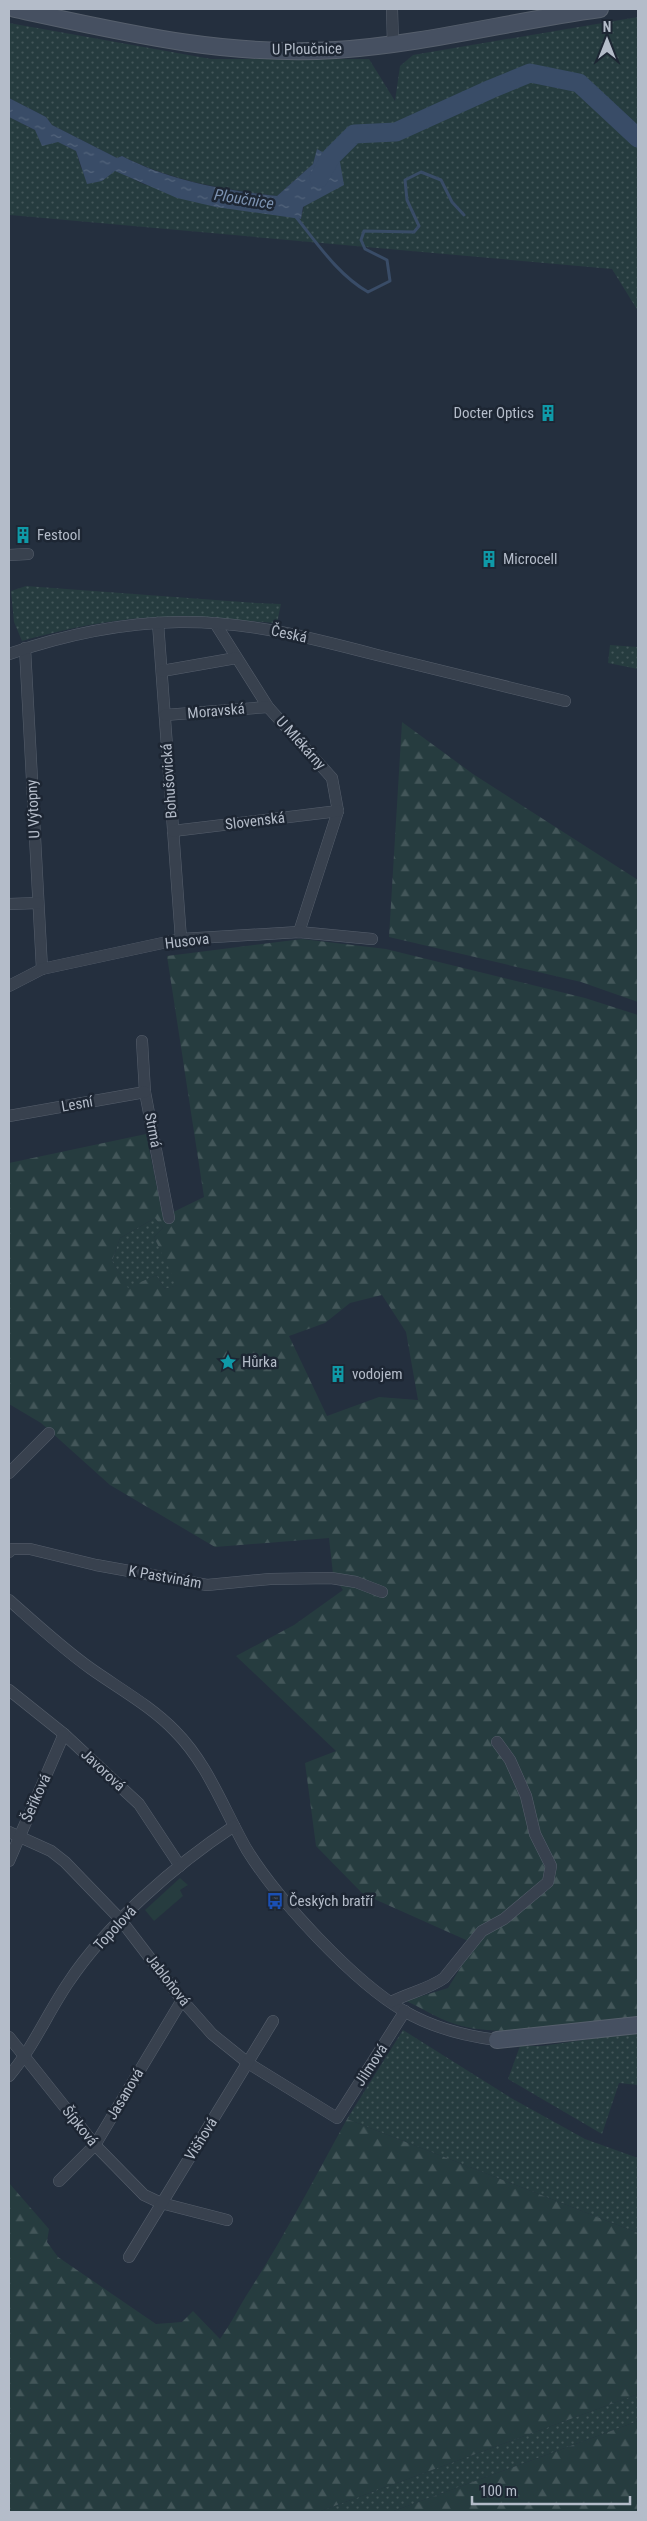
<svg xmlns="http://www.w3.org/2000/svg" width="647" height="2521" font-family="'Roboto Condensed',sans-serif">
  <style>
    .grass { fill: url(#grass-dots) }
    .forest { fill: url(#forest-firs); fill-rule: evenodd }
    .park { fill: #263c3f }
    .water { fill: url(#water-ripples) }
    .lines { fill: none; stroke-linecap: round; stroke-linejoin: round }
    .stream { stroke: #394c67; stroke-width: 3 }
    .river { stroke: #394c67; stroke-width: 19 }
    .street-casing { stroke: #565f6c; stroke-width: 12 }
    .secondary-casing { stroke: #565f6c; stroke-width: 18 }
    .street { stroke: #38414e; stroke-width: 11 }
    .secondary { stroke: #465061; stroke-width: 16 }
    .labels { text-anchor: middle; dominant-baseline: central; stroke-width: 5; stroke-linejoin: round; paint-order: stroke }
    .street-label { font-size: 15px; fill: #b4bcc9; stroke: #1d2633 }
    .poi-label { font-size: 15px; fill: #b4bcc9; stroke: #1d2633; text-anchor: start }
    .water-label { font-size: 16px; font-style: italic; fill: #7c92b1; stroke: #1d2633 }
  </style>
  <defs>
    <pattern id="grass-dots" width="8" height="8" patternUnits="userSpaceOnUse" patternTransform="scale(1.25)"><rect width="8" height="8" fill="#263c3f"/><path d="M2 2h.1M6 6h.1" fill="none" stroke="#435659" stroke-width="1.8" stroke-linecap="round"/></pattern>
    <pattern id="forest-firs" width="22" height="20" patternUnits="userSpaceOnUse" patternTransform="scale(1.25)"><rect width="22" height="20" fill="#263c3f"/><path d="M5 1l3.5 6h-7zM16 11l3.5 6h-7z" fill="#435659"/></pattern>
    <pattern id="water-ripples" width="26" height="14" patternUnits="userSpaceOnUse" patternTransform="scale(1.25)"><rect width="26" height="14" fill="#394c67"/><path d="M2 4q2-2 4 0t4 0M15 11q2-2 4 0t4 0" fill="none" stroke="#53647b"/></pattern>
  </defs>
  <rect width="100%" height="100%" fill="#242f3e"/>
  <!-- grass -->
  <g class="grass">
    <path d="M 638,17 L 638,311 L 612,269 L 10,215 L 9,221 L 9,117 L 76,151 L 81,168 L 102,181 L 115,170 L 143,184 L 301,219 L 317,150 L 313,164 L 277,196 C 222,189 172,181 122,156 L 117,158 L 52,125 L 46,117 L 9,98 L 9,23 L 211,59 L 369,59 L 395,101 L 400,66 L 413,55 Z"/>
    <path d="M 26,586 L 256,603 L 281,604 L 277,623 C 228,620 179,614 131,619 C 94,623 57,631 22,641 L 14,622 L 11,591 Z"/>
    <path d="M 610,645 L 638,647 L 638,669 L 608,663 Z"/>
    <path d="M 155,1218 L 163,1228 L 154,1237 L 178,1285 L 165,1289 L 156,1275 L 128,1289 L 112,1261 L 120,1238 Z"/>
    <path d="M 403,2030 L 511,2098 L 585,2139 L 638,2158 L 638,2233 L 347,2119 Z"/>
    <path d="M 638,2032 L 638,2085 L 619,2083 L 602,2134 L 508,2079 L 520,2046 L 542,2046 Z"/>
    <path d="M 638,2394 L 638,2421 L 391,2512 L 318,2512 Z"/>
  </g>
  <!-- forest -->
  <g class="forest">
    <path d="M 402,722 L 473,774 L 638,880 L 638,1002 L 581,982 L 389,937 Z"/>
    <path d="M 302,939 L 386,949 L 585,998 L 638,1015 L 638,2018 C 587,2024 503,2040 455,2024 C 438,2019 422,2008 406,2001 L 448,1988 L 475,1944 L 363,1894 L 316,1846 L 305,1763 L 336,1751 L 236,1656 L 294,1625 L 343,1590 L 333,1574 L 329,1538 L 215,1547 L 110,1485 L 41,1423 L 9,1404 L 9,1163 L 146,1134 L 163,1217 L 204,1197 L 167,956 ZM 155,1218 L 163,1228 L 154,1237 L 177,1285 L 165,1289 L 156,1275 L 128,1288 L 112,1261 L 120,1238 ZM 382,1295 L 406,1332 L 418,1400 L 379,1397 L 327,1416 L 289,1336 L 325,1323 L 350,1303 Z"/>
    <path d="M 347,2119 L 638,2233 L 638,2394 L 318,2512 L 9,2512 L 9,2183 L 49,2229 L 47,2242 L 58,2257 L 156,2324 L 182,2322 L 193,2311 L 220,2339 C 230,2325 237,2311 246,2296 C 283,2239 314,2179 347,2119 Z"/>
    <path d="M 638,2421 L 638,2512 L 391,2512 Z"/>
  </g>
  <!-- park -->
  <path class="park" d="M 180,1878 L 188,1885 L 180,1890 L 183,1896 L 154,1921 L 145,1910 Z"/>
  <!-- water -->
  <path class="water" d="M 9,98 L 46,117 L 52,125 L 117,158 L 122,156 C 170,181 223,190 277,196 L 313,164 L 317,149 L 340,162 L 344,185 L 303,207 L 301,219 L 216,207 L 177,198 L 115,171 L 102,181 L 87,184 L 76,151 L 58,142 L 42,146 L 35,130 L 9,117 Z"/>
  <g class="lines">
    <!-- stream -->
    <path class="stream" d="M 296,217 C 317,243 338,275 368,292 L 390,281 L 387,260 L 365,249 L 361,240 L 364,231 L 414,232 L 419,226 L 407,200 L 405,180 L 421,172 L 441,180 L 452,202 L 464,215"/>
    <!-- river -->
    <path class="river" d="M 319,178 L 331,157 L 354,134 L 396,132 L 491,89 L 530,73 L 579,83 L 638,138"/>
    <!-- street casing -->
    <g class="street-casing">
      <g id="street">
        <path d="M 392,9 L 393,44"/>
        <path d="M 9,555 L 28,554"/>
        <path d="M 158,623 L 181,939"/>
        <path d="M 215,623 L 268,707 L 332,778 L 338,811 L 299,932"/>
        <path d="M 25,648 L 42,969"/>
        <path d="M 9,654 C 64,635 120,623 179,622 C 247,621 312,638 377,655 C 440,670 502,686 565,701"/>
        <path d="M 162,671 L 236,658"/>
        <path d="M 165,715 L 268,707"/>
        <path d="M 173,831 L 338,811"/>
        <path d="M 9,904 L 38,903"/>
        <path d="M 9,986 L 42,969 L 181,939 L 299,932 L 372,939"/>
        <path d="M 142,1041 L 145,1092 L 169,1218"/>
        <path d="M 9,1116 L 145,1092"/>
        <path d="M 9,1473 L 49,1433"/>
        <path d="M 9,1552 L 12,1549 L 30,1549 L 96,1565 L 207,1585 L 270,1579 L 331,1578 L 356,1582 L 382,1592"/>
        <path d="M 9,1600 C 35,1623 62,1648 90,1668 C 118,1688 151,1706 175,1731 C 208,1764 224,1810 247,1850 C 278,1900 354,1982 404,2011 C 433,2028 465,2036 497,2040"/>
        <path d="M 9,1690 L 64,1734 L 139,1804 L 180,1866"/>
        <path d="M 9,1832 L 51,1851 L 65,1862 L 120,1919 L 182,2000 L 212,2034 L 248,2063 L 337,2118 L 405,2011"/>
        <path d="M 9,1861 L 64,1734"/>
        <path d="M 391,2002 C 408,1993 429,1989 444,1978 L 482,1931 L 504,1919 L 548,1882 L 551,1866 L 535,1834 L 526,1796 L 510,1760 L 497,1742"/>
        <path d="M 9,2037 L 95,2145 L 144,2195 L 161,2203 L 227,2220"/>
        <path d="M 9,2076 C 33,2048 47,2014 68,1983 C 107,1924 175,1865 234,1826"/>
        <path d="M 59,2181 L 95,2145 L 182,2000"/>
        <path d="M 129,2257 L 273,2021"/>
      </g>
    </g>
    <!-- secondary casing -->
    <g class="secondary-casing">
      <g id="secondary">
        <path d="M 15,9 C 122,32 224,57 336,50 C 425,44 512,21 600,9"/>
        <path d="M 497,2040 L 638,2025"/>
      </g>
    </g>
    <!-- street -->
    <use href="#street" class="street"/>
    <!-- secondary -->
    <use href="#secondary" class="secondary"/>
  </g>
  <!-- icons -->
  <defs>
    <g id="building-bare" transform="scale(1.35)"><path d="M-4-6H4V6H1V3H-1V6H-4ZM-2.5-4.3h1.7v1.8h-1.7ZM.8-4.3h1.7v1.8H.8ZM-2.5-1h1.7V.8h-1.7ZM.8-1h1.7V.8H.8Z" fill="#0f9aa8" stroke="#1d2633" stroke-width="2.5" paint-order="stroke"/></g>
    <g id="sight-bare" transform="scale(1.35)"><path d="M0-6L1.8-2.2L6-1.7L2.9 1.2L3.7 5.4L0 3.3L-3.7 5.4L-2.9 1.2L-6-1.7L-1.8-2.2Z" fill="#0f9aa8" stroke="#1d2633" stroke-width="2.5" paint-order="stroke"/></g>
    <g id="bus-bare" transform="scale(1.35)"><path d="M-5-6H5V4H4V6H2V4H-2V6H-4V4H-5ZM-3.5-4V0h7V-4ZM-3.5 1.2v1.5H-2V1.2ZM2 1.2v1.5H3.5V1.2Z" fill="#1a4fb4" stroke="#1d2633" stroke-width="2.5" paint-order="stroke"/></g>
  </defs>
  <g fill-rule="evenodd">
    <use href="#building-bare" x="548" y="413"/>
    <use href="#building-bare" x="23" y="535"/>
    <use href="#building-bare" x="489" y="559"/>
    <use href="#sight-bare" x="228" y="1362"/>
    <use href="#building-bare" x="338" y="1374"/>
    <use href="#bus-bare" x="275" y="1901"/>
  </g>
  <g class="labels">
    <!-- street labels -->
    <g class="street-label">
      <text transform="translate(307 49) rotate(-1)">U Ploučnice</text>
      <text transform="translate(289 634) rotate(12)">Česká</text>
      <text transform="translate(216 711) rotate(-5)">Moravská</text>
      <text transform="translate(301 743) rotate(48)">U Mlékárny</text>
      <text transform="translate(169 781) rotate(-94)">Bohušovická</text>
      <text transform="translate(33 809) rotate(-93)">U Výtopny</text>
      <text transform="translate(255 821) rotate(-7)">Slovenská</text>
      <text transform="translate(187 941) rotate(-7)">Husova</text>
      <text transform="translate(77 1104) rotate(-10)">Lesní</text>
      <text transform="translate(153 1130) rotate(79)">Strmá</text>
      <text transform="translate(165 1577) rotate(10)">K Pastvinám</text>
      <text transform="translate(103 1770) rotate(43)">Javorová</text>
      <text transform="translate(36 1798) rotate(-66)">Šeříková</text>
      <text transform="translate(115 1928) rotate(-47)">Topolová</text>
      <text transform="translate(168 1980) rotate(52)">Jabloňová</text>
      <text transform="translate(371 2065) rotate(-57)">Jilmová</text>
      <text transform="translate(125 2094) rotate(-59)">Jasanová</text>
      <text transform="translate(80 2126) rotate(51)">Šípková</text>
      <text transform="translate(201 2139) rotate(-58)">Višňová</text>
    </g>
    <!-- poi labels -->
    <g class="poi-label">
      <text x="534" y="413" text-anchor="end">Docter Optics</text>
      <text x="37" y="535">Festool</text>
      <text x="503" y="559">Microcell</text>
      <text x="242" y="1362">Hůrka</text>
      <text x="352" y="1374">vodojem</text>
      <text x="289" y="1901">Českých bratří</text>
    </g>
    <!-- water labels -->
    <g class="water-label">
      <text transform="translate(244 199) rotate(9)">Ploučnice</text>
    </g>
  </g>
  <!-- border -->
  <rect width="647" height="2521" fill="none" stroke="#b4bcc9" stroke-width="20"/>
  <!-- north arrow -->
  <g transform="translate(607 40)" stroke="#1d2633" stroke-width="4" paint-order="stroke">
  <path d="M0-4L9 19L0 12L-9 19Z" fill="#b4bcc9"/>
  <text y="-8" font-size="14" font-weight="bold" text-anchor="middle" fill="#b4bcc9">N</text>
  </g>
  <!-- scale -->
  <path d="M472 2496v8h158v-8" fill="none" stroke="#b4bcc9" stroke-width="2.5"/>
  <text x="480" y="2496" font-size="15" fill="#b4bcc9" stroke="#1d2633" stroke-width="4" paint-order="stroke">100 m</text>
</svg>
